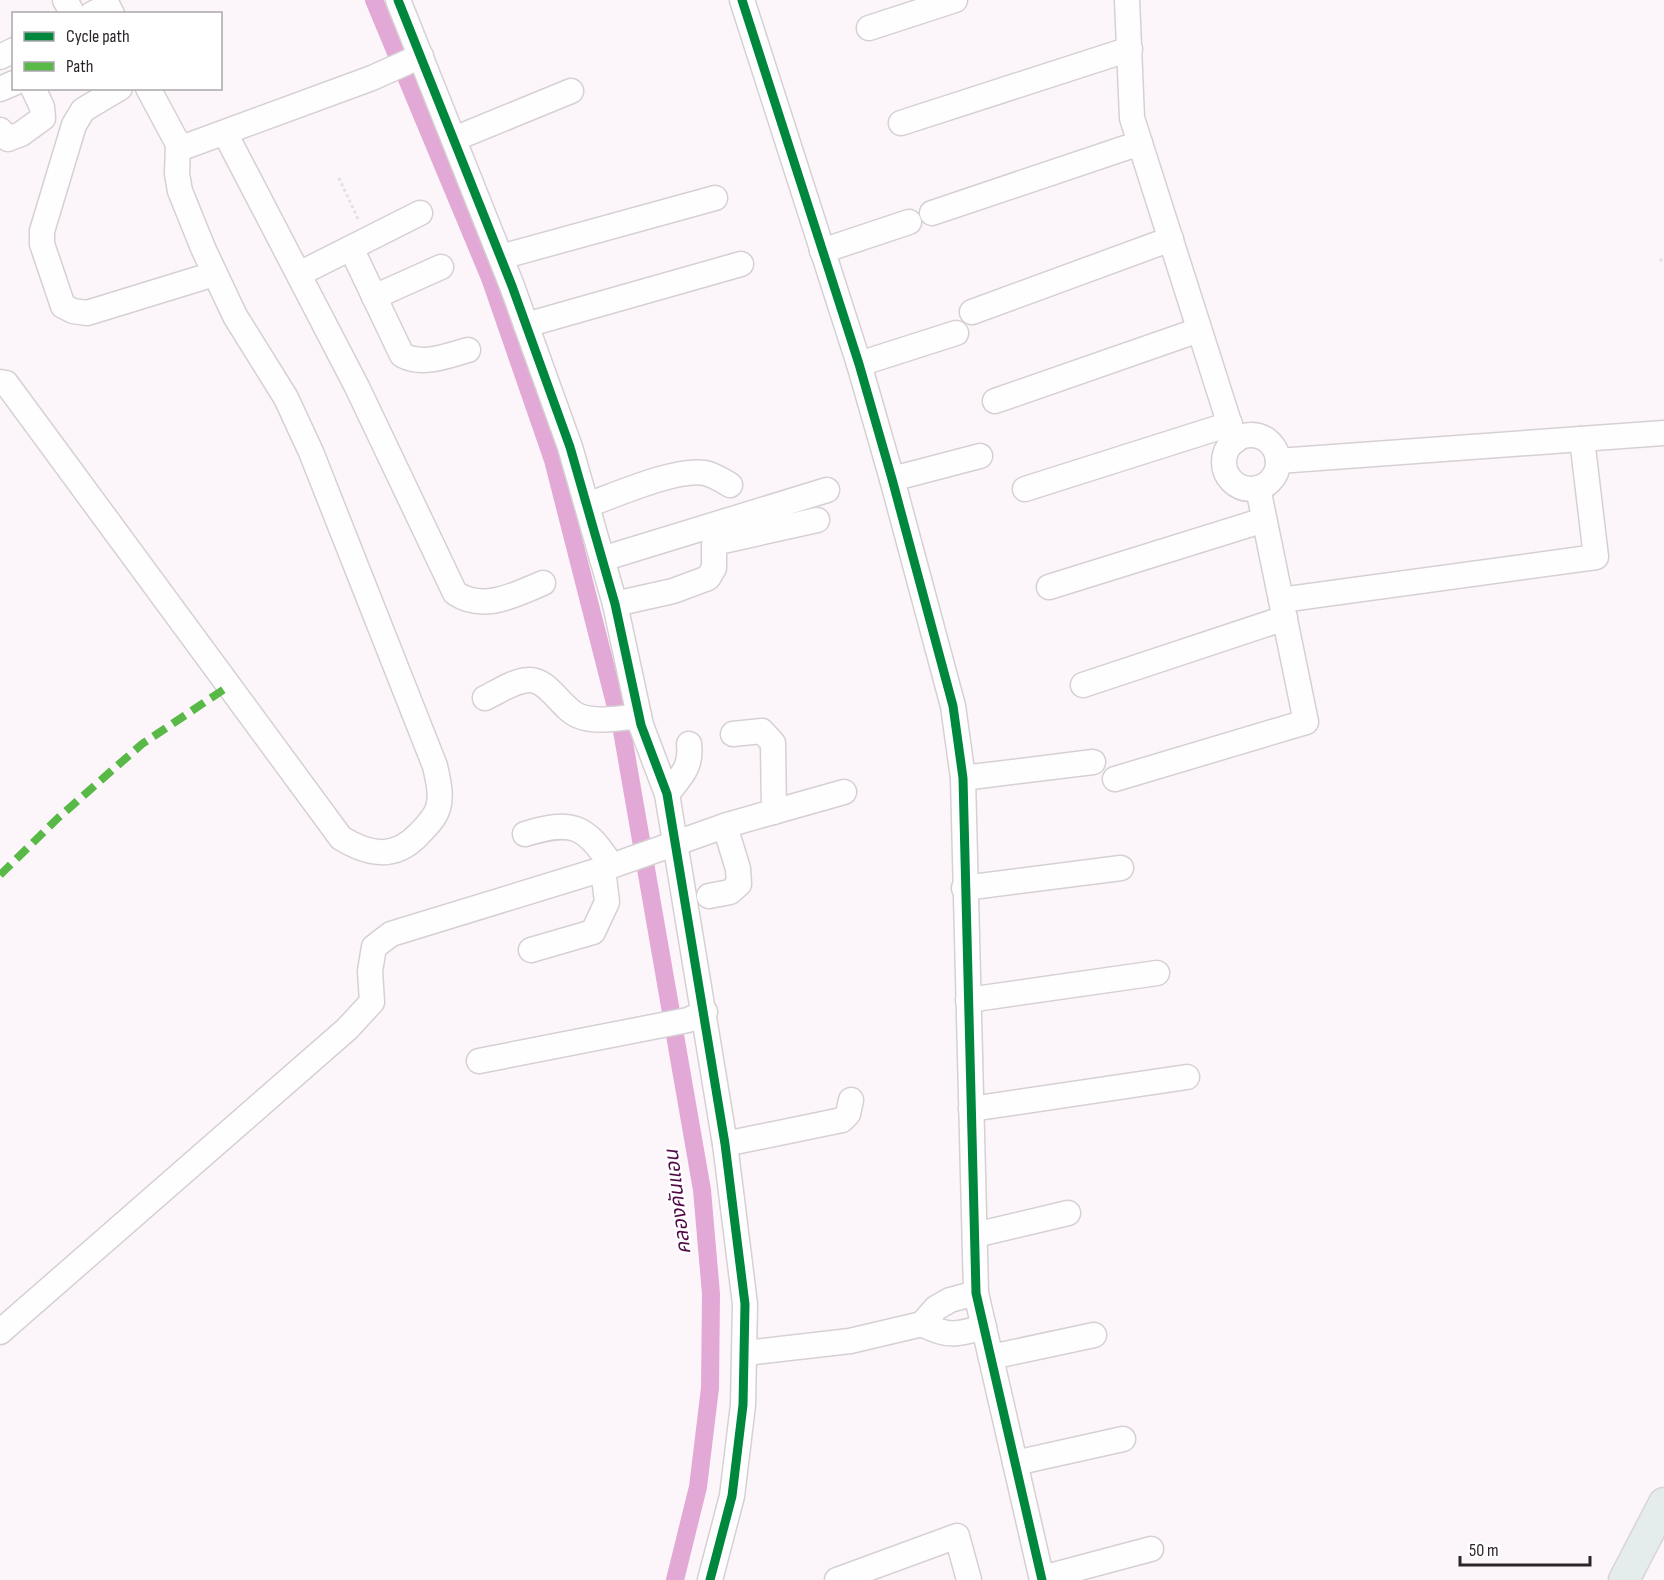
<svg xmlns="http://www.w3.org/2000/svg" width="1664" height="1580" font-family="'Sofia Sans Condensed','Noto Sans Thai',sans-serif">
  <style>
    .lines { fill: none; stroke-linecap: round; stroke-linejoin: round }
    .canal { stroke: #e3a9d6; stroke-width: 18 }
    .minor-casing { stroke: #d6d0d4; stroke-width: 27 }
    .major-casing { stroke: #d8d4d7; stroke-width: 33 }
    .path { stroke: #e3e1e2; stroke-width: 3; stroke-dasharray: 3 3; stroke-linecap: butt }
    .minor { stroke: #fffefe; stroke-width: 24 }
    .major { stroke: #e5ecec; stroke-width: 30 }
    .quiet { stroke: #58b947; stroke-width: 8; stroke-dasharray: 15 8; stroke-linecap: butt }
    .cycleway-casing { stroke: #fff; stroke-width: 13 }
    .cycleway { stroke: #00873e; stroke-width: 9 }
    .labels { text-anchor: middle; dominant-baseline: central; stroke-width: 4.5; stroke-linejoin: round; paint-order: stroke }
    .water-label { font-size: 20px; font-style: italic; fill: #520947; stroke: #fff }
  </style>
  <rect width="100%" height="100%" fill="#fcf6fa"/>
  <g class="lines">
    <!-- canal -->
    <path class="canal" d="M 374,0 L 490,278 L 553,460 L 622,731 L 702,1190 L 711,1294 L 710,1388 L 698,1487 L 675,1580"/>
    <!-- minor casing -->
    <g class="minor-casing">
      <g id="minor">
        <path d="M 65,0 L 73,14"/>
        <path d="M 398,0 L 512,286 L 570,447 L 615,604 L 641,725 L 667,794 L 725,1144 L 745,1304 L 743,1405 L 732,1496 L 710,1580"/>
        <path d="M 742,0 L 859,364 L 892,479 L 953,706 L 963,778 L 976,1293 L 1042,1580"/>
        <path d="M 1127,0 L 1132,118 L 1235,441"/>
        <path d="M 92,14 L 108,6 L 112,14"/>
        <path d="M 869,28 L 955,0"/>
        <path d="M 0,57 L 14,50"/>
        <path d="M 120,88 L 83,110 L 74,125 L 42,231 L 42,244 L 63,306 L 73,311 L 87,313 L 214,274"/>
        <path d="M 148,88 L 178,144 L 187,146 L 372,78 L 421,56"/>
        <path d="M 0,89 L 14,83"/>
        <path d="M 901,123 L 1130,49"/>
        <path d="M 0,130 L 8,139 L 21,134 L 43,118 L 42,107 L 33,88"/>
        <path d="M 225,133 L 357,387 L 455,593 C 484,612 514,595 543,583"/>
        <path d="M 454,139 L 571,91"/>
        <path d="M 932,213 L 1140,143"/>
        <path d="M 351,248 L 402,355 C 423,366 446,356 468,350"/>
        <path d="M 822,251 L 909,222"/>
        <path d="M 501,257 L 715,198"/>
        <path d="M 299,274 L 420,213"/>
        <path d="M 374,297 L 441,267"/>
        <path d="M 972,312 L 1171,239"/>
        <path d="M 526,325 L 741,264"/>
        <path d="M 859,364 L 956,333"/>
        <path d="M 0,382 L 6,383 L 341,838 C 369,855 395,860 419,834 C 426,827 435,818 438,808 C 442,794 438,780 435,766 L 311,452 L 286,398 L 235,316 L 203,248 L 180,191 L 177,174 L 178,144"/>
        <path d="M 995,401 L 1199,330"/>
        <circle cx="1251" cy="462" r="27"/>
        <path d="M 1278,461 L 1664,433"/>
        <path d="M 892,479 L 980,456"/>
        <path d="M 1025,489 L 1230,424"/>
        <path d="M 587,505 C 616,495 676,468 705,473 C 714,475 722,480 730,485"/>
        <path d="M 602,559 L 827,490"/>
        <path d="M 1049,587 L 1264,520"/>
        <path d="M 1281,600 L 1596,557 L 1582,439"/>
        <path d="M 615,604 L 673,591 L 708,578 L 714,568 L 714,543 L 817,520"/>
        <path d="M 1083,685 L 1285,618"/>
        <path d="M 485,698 C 498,692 513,681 528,680 C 548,678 561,709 579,716 C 597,723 621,718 639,716"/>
        <path d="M 733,734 L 762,731 L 773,743 L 774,812"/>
        <path d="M 963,778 L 1093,762"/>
        <path d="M 1115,779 L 1306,722 L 1258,488"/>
        <path d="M 667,794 C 681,776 692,767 689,744"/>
        <path d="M 525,834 C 571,820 585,824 611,865"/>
        <path d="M 964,888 L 1121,868"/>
        <path d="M 709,896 L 730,892 L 739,884 L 738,869 L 725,826"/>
        <path d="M 531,950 L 593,932 L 607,902 L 603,869"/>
        <path d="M 968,1000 L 1157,973"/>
        <path d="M 479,1061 L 688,1020 L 705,1012"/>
        <path d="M 971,1109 L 1187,1077"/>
        <path d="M 725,1144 L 842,1120 L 848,1114 L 851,1100"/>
        <path d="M 975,1235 L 1068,1213"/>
        <path d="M 922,1324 C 947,1337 957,1335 984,1327"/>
        <path d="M 0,1332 L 347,1029 L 372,1002 L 370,971 L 374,947 L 391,934 L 603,869 L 727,825 L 844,792"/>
        <path d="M 745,1353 L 850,1341 L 922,1324 L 936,1308 L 950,1300 L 976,1293"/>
        <path d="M 991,1357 L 1094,1335"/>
        <path d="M 1015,1463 L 1123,1439"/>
        <path d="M 1042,1578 L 1151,1549"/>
        <path d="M 837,1580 L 957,1536 L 969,1580"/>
      </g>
    </g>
    <!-- major casing -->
    <g class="major-casing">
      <path id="major" d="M 1624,1580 L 1664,1503"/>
    </g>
    <!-- path -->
    <g class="path">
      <path d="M 339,178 L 359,221"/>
      <path d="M 1660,261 L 1664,257"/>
    </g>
    <!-- minor -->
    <use href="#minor" class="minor"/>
    <!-- major -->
    <use href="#major" class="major"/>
    <!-- quiet -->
    <path class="quiet" d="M 0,875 L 58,818 L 142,744 L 229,686"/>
    <!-- cycleway casing -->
    <g class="cycleway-casing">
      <g id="cycleway">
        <path d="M 398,0 L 512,286 L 570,447 L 615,604 L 641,725 L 667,794 L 725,1144 L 745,1304 L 743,1405 L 732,1496 L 710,1580"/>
        <path d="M 742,0 L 859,364 L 892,479 L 953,706 L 963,778 L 976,1293 L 1042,1580"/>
      </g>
    </g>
    <!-- cycleway -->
    <use href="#cycleway" class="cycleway"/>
  </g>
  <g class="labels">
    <!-- water labels -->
    <g class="water-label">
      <text transform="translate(678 1202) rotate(-97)">คลองคันแอน</text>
    </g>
  </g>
  <!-- legend -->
  <rect x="12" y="12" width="210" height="78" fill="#ffffff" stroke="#aba7aa" stroke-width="1.5"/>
  <rect x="24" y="32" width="30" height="9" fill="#00873e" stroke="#aba7aa" stroke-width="1.5"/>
  <text x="66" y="42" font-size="18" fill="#2c242a">Cycle path</text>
  <rect x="24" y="62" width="30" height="9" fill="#58b947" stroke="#aba7aa" stroke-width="1.5"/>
  <text x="66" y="72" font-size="18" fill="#2c242a">Path</text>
  <!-- scale -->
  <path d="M1460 1556v9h130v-9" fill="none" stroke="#2c242a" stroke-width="3"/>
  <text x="1469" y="1556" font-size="18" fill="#2c242a" stroke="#ffffff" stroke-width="4.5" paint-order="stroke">50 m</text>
</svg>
